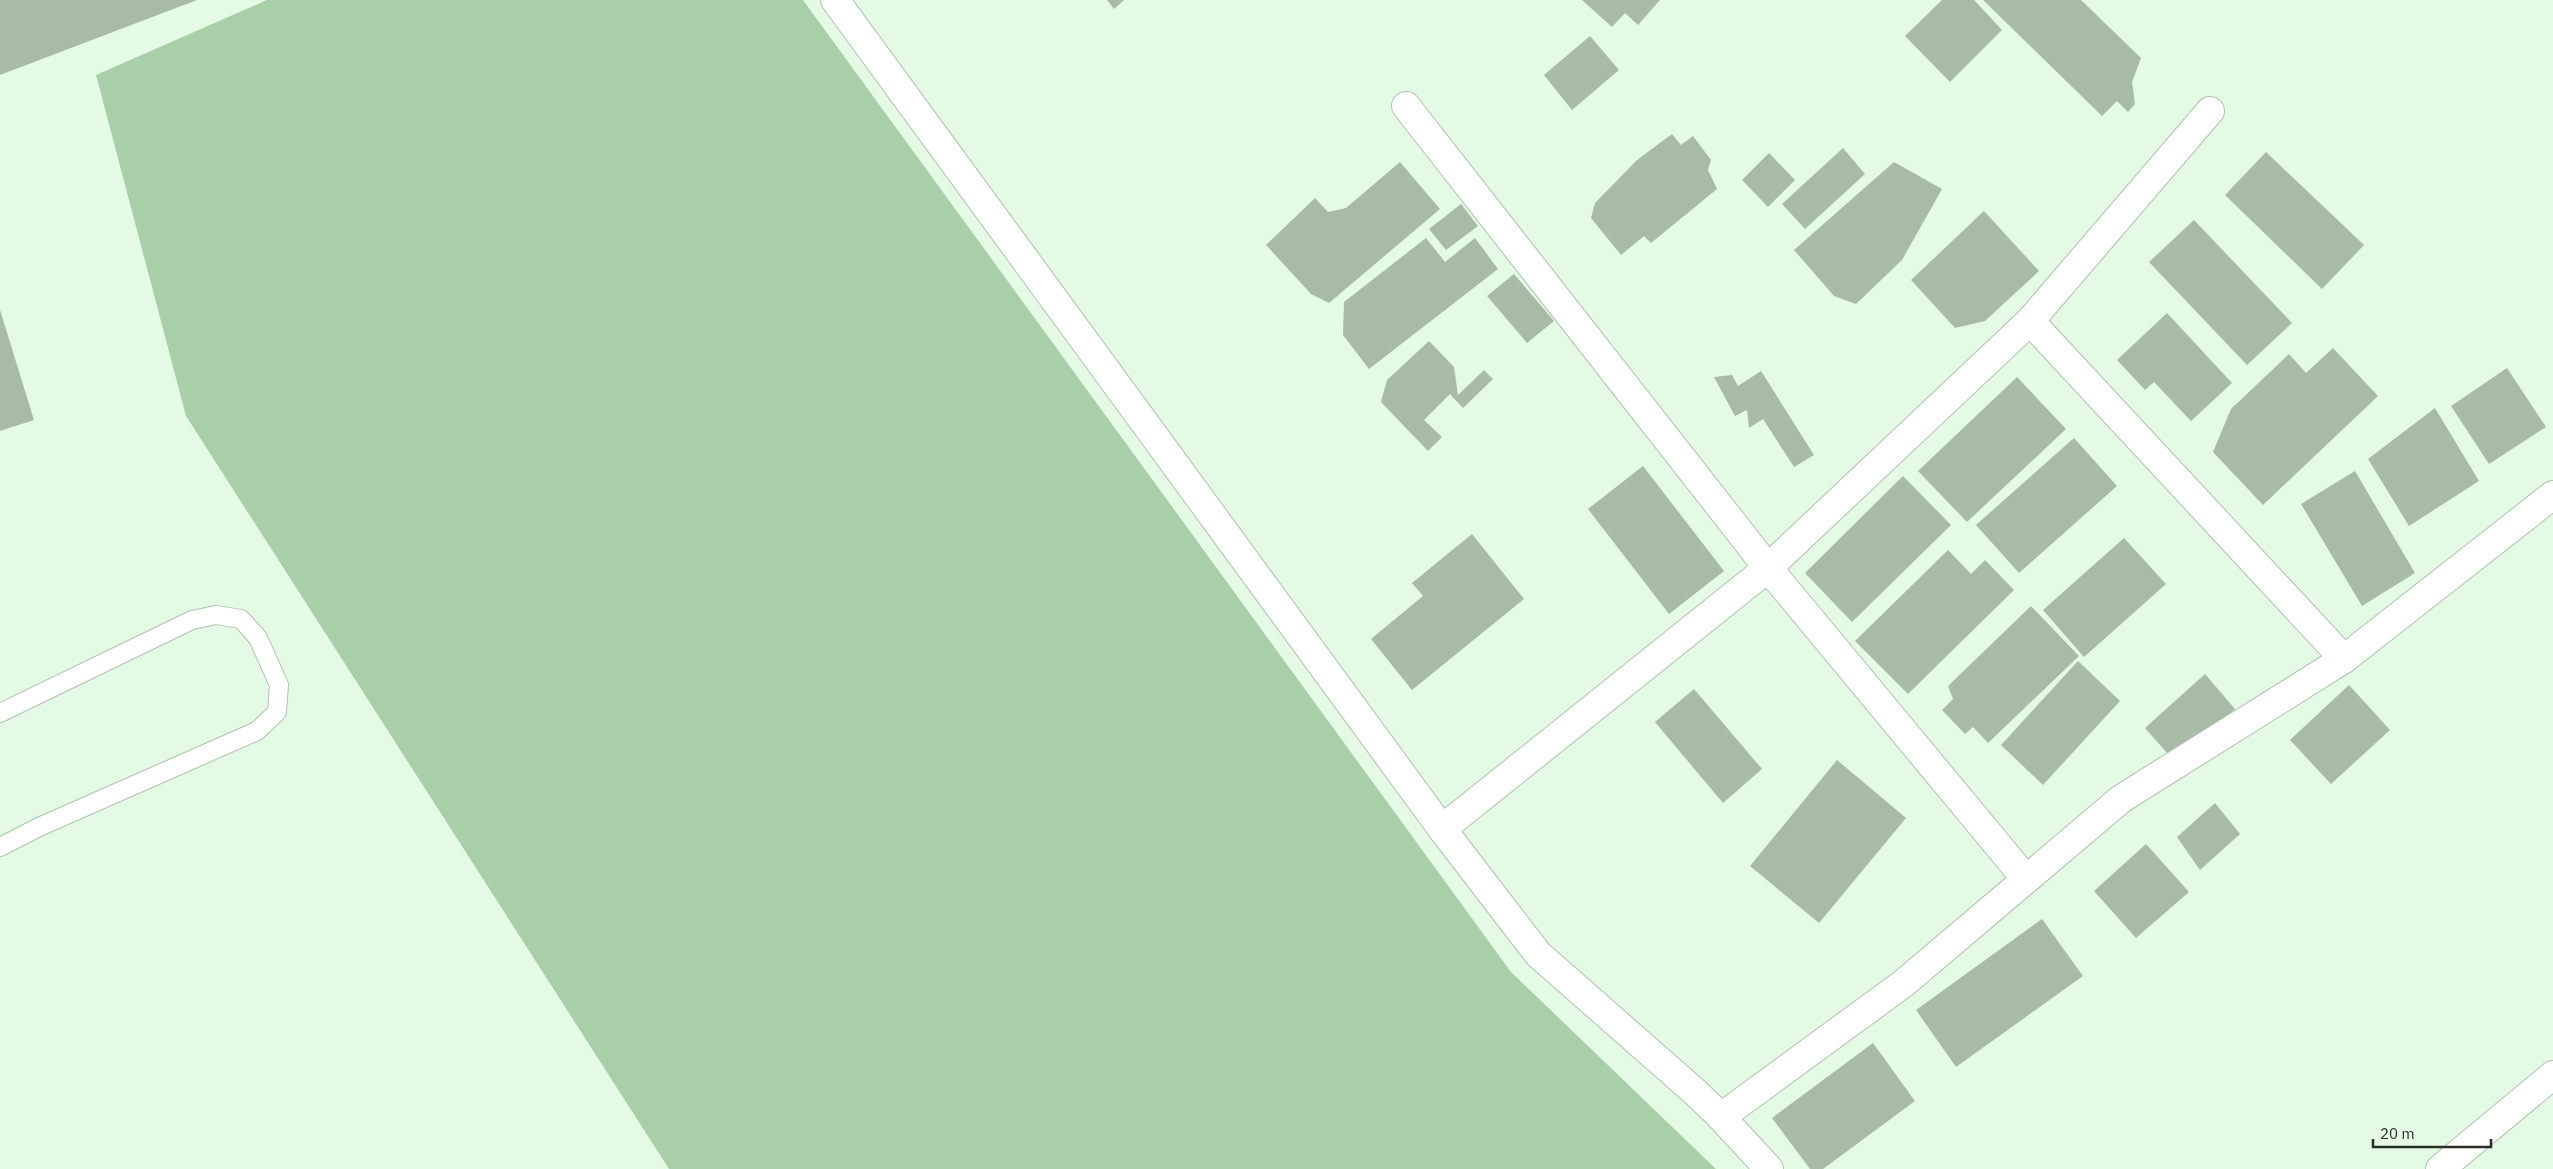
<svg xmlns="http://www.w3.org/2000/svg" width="2553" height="1169" font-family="'IBM Plex Sans',sans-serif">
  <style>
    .green { fill: #a9cfa9 }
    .building { fill: #a7bba7 }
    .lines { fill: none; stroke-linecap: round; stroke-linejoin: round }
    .service-casing { stroke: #aec2ae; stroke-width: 20 }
    .minor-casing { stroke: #aec2ae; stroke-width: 30 }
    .service { stroke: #fff; stroke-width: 18 }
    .minor { stroke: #fff; stroke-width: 28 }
  </style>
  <rect width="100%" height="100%" fill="#e5fae5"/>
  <!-- green -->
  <path class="green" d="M 267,0 L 803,0 L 1511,972 L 1716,1169 L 669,1169 L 186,416 L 96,75 Z"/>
  <!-- building -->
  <g class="building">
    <path d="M 0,0 L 197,0 L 0,75 Z"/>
    <path d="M 1107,0 L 1124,0 L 1114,9 Z"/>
    <path d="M 1582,0 L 1660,0 L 1638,25 L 1625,13 L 1612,27 Z"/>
    <path d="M 1942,0 L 1974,0 L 2002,30 L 1950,82 L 1905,36 Z"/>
    <path d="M 1983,0 L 2081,0 L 2141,58 L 2132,82 L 2135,104 L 2128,112 L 2117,101 L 2102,116 Z"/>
    <path d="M 1590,36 L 1619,70 L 1572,110 L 1544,75 Z"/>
    <path d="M 1672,134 L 1681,145 L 1693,136 L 1711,160 L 1708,170 L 1717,189 L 1651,243 L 1644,236 L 1621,255 L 1591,218 L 1595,203 L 1637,160 Z"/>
    <path d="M 1843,148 L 1865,174 L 1805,229 L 1782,204 Z"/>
    <path d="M 2266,152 L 2364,245 L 2322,289 L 2225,195 Z"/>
    <path d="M 1769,153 L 1795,180 L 1768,207 L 1742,180 Z"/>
    <path d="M 1400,162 L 1440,209 L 1329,303 L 1311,294 L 1266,245 L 1315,198 L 1328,212 L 1346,208 Z"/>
    <path d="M 1894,162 L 1942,189 L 1902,260 L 1856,304 L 1834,296 L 1794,250 Z"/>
    <path d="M 1461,204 L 1478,226 L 1446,250 L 1429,229 Z"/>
    <path d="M 1984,211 L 2039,271 L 1985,321 L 1955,328 L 1911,280 Z"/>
    <path d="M 2194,220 L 2292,323 L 2247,365 L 2149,262 Z"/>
    <path d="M 1426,238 L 1445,262 L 1475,238 L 1498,269 L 1369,369 L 1343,335 L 1344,302 Z"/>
    <path d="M 1514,274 L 1554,321 L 1527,343 L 1487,296 Z"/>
    <path d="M 0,310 L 34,420 L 0,431 Z"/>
    <path d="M 2167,313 L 2232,383 L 2191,421 L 2154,382 L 2145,390 L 2117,360 Z"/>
    <path d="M 1429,341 L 1454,367 L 1458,395 L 1484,370 L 1493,379 L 1463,408 L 1450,394 L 1424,420 L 1442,437 L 1428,451 L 1381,402 L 1387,380 Z"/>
    <path d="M 2333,348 L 2378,396 L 2263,505 L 2213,452 L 2231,409 L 2289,354 L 2306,373 Z"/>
    <path d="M 2507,368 L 2546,427 L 2489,464 L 2451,406 Z"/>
    <path d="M 1761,371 L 1814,455 L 1794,467 L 1763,419 L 1749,428 L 1747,410 L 1735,416 L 1714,377 L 1732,375 L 1738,386 Z"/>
    <path d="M 2017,377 L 2066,429 L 1967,522 L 1918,471 Z"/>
    <path d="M 2435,408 L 2479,481 L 2409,526 L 2368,459 Z"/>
    <path d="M 2074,438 L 2117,486 L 2019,573 L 1976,525 Z"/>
    <path d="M 1643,466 L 1724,571 L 1669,614 L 1588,509 Z"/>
    <path d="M 2355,471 L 2415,573 L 2362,606 L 2301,504 Z"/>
    <path d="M 1903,476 L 1951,525 L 1852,622 L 1805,573 Z"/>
    <path d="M 1472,534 L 1524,599 L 1412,690 L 1371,639 L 1423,596 L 1412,583 Z"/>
    <path d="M 2124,538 L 2166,584 L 2084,657 L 2043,610 Z"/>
    <path d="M 1948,550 L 1971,574 L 1985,560 L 2014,590 L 1908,694 L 1855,641 Z"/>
    <path d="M 2031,606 L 2079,656 L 1988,743 L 1973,727 L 1965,734 L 1942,710 L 1953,699 L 1948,686 Z"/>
    <path d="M 2078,661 L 2120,701 L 2043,785 L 2001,745 Z"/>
    <path d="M 2205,674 L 2235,709 L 2175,762 L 2145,728 Z"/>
    <path d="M 2349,685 L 2390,730 L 2331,784 L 2290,740 Z"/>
    <path d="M 1694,689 L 1762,769 L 1723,803 L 1655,722 Z"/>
    <path d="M 1837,760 L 1906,818 L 1819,923 L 1750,866 Z"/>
    <path d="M 2215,803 L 2240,834 L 2200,870 L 2177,837 Z"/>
    <path d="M 2146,844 L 2189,892 L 2136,938 L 2094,891 Z"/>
    <path d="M 2042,919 L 2083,976 L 1956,1067 L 1916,1010 Z"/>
    <path d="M 1873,1043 L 1915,1101 L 1823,1169 L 1810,1169 L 1772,1118 Z"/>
  </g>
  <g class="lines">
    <!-- service casing -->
    <g class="service-casing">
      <path id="service" d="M 0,713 L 192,620 L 216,615 L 241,619 L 258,638 L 279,685 L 277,712 L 257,731 L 39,827 L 0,847"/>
    </g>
    <!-- minor casing -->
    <g class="minor-casing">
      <g id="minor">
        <path d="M 835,0 L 1442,829 L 1538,954 L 1695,1092 L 1721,1117 L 1769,1169"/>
        <path d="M 1406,106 L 1768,568 L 2026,879"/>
        <path d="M 2030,321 L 2344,659"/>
        <path d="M 1442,829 L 1768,568 L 2030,321 L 2210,111"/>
        <path d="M 1721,1117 L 1904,983 L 2121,799 L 2344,659 L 2553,495"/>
        <path d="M 2440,1169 L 2553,1075"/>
      </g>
    </g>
    <!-- service -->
    <use href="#service" class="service"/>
    <!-- minor -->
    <use href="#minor" class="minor"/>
  </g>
  <!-- scale -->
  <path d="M2373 1139v8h118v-8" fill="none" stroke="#262e26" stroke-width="2.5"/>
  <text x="2380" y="1139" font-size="15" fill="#262e26" stroke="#e5fae5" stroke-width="4" paint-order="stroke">20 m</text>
</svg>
